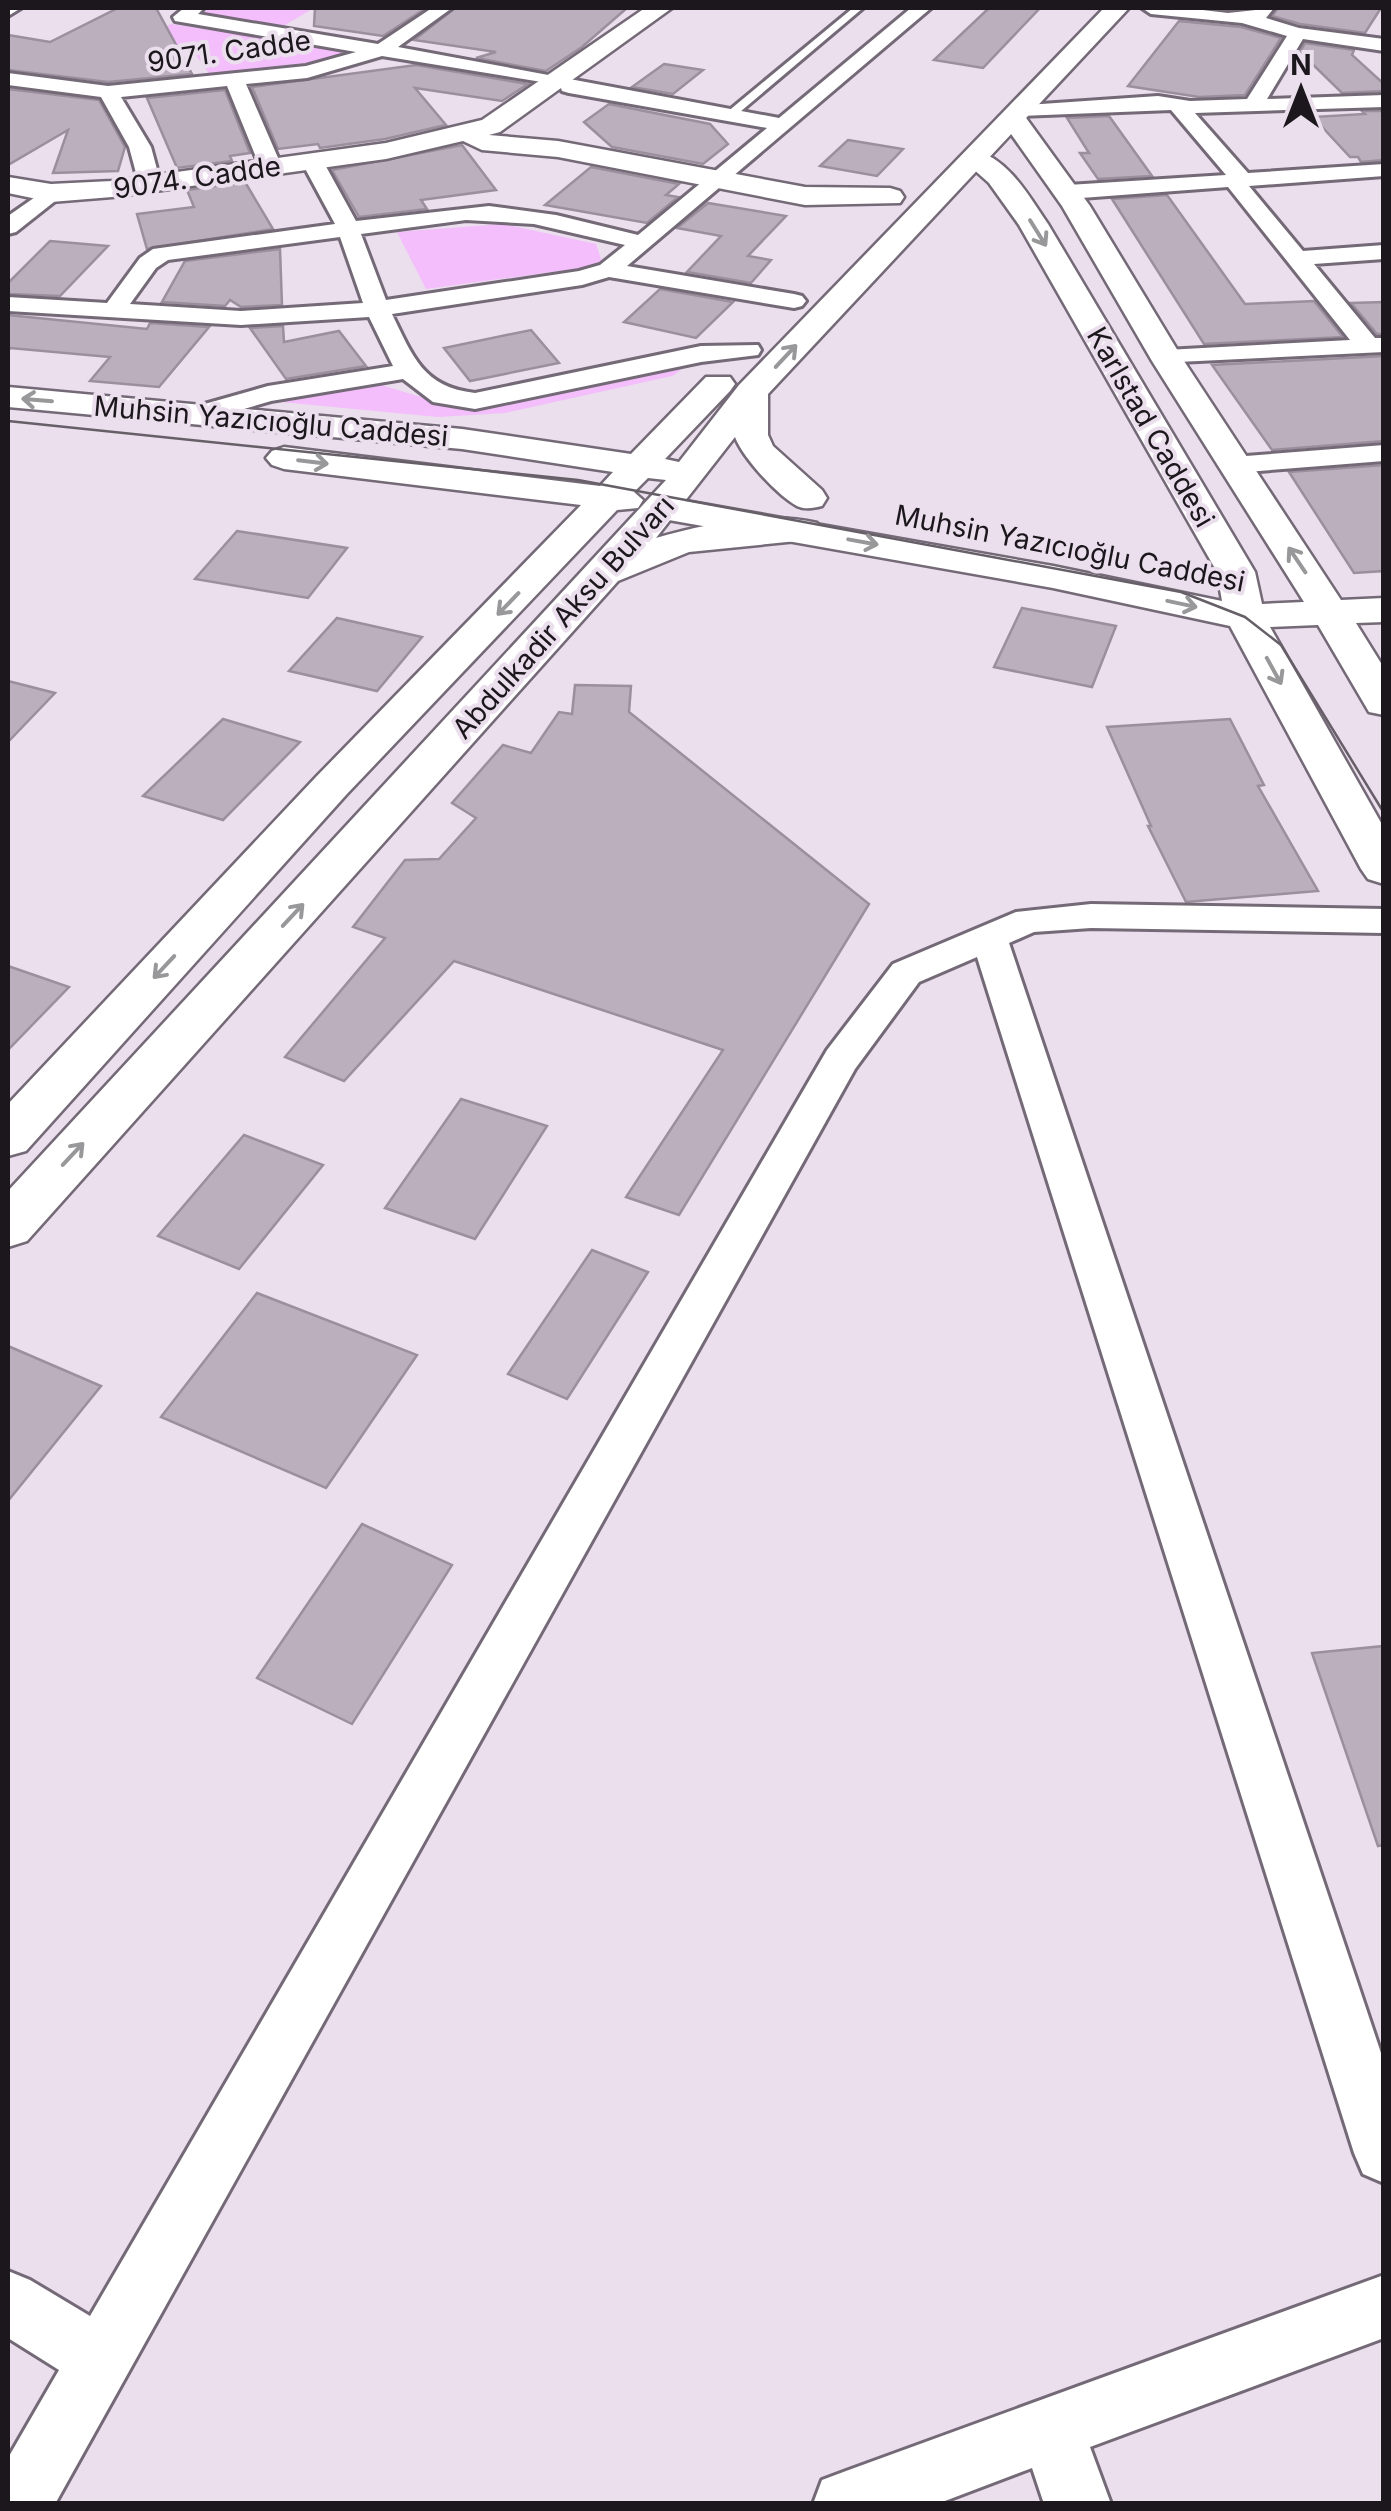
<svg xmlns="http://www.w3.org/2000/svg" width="1391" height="2511" font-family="Inter,sans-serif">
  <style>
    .green { fill: #f3befb }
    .building { fill: #bbaebd; stroke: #9b8f9d; stroke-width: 2.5 }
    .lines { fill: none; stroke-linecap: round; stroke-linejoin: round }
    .service-casing { stroke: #746976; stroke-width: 6 }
    .minor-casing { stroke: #746976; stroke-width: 6 }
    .tertiary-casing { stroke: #746976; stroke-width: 5 }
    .primary-casing { stroke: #746976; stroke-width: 5 }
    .service { fill: #fff; fill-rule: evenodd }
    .minor { fill: #fff; fill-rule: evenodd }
    .tertiary { fill: #fff; fill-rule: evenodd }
    .primary { fill: #fff; fill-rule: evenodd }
    .tram { stroke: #665f68; stroke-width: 2.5 }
    .oneway { stroke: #989799 }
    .labels { text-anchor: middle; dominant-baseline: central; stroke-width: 8; stroke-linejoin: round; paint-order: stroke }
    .far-street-label { font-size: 28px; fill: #1b171c; stroke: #ebdeed }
  </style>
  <rect width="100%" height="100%" fill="#ebdeed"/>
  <!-- green -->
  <g class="green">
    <path d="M 211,8 L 314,8 L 278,29 L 198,15 Z"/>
    <path d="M 171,24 L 345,50 C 324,69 241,71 210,75 L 195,54 L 138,43 Z"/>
    <path d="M 503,224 L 596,244 L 603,265 L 426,289 L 397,232 Z"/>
    <path d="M 700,357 L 672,376 L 505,413 L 438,417 L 260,400 L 378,384 L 444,404 Z"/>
  </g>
  <!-- building -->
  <g class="building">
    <path d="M 118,8 L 156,8 L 192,74 L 108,82 L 8,70 L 8,35 L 50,42 Z"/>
    <path d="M 315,8 L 426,8 L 383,36 L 314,26 Z"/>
    <path d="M 455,8 L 627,8 L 582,47 L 546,71 L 476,58 L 496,52 L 414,40 Z"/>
    <path d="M 989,8 L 1040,8 L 983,68 L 934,60 Z"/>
    <path d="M 1278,8 L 1381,8 L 1365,33 L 1300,24 L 1272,16 Z"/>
    <path d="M 1179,21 L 1241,27 L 1281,38 L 1245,95 L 1199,97 L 1128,86 Z"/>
    <path d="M 1305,43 L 1354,50 L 1352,55 L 1384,84 L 1384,91 L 1342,93 L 1300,52 Z"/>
    <path d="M 664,64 L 703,70 L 673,94 L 632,87 Z"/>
    <path d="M 416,65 L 528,84 L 502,101 L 415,88 L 446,125 L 385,139 L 320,148 L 318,144 L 278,149 L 252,87 Z"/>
    <path d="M 8,89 L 99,100 L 125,147 L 118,171 L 53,173 L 68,130 L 8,165 Z"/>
    <path d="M 225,90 L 250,153 L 230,156 L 232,161 L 177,168 L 147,98 Z"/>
    <path d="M 609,104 L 710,124 L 728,144 L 703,164 L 612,147 L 584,122 Z"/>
    <path d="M 1362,111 L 1384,111 L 1384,160 L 1361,162 L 1358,157 L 1350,157 L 1313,117 L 1365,114 Z"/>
    <path d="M 1109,116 L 1152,176 L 1098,179 L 1080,153 L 1089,153 L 1067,118 Z"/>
    <path d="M 848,140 L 903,149 L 877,176 L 820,166 Z"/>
    <path d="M 462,145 L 496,190 L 421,200 L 427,209 L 359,217 L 332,170 Z"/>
    <path d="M 591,167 L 679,184 L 666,195 L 678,197 L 647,223 L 545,205 Z"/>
    <path d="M 245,182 L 273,229 L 147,249 L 137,214 L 194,207 L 187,190 Z"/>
    <path d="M 1167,195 L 1245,304 L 1314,301 L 1343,337 L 1204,344 L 1112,199 Z"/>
    <path d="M 708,203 L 786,216 L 748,256 L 771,260 L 751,283 L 687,272 L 721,236 L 677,228 Z"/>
    <path d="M 50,241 L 108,246 L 60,296 L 8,294 L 8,283 Z"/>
    <path d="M 280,249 L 282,305 L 241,307 L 230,300 L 225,306 L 162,302 L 185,261 Z"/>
    <path d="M 660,289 L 733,302 L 696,338 L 624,322 Z"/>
    <path d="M 1384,302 L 1384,334 L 1377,334 L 1351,303 Z"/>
    <path d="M 8,315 L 147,329 L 150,323 L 209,327 L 159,387 L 90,381 L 110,357 L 10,348 L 8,351 Z"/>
    <path d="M 283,326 L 284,342 L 339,331 L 366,366 L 286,379 L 250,328 Z"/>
    <path d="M 531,330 L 559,363 L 470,381 L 444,348 Z"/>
    <path d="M 1384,356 L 1384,441 L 1272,450 L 1212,365 Z"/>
    <path d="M 1384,465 L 1384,571 L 1354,573 L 1289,472 Z"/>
    <path d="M 237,531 L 347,548 L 308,598 L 195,579 Z"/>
    <path d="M 1022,608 L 1116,626 L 1092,687 L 994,667 Z"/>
    <path d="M 337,618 L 422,637 L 377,691 L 289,671 Z"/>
    <path d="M 8,681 L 55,693 L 8,742 Z"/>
    <path d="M 575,685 L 631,686 L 629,712 L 869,904 L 679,1215 L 626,1197 L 723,1050 L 454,961 L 344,1081 L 285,1057 L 385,938 L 353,927 L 405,860 L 439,859 L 476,818 L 452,803 L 503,745 L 531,753 L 559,712 L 572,714 Z"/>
    <path d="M 223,719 L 300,742 L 223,820 L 143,796 Z"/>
    <path d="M 1230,719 L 1264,785 L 1258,786 L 1318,891 L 1186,902 L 1148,826 L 1151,826 L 1107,727 Z"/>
    <path d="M 8,966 L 69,987 L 8,1050 Z"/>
    <path d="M 461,1099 L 547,1126 L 475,1239 L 385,1208 Z"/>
    <path d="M 244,1135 L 323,1165 L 239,1269 L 158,1236 Z"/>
    <path d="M 592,1250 L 648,1272 L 567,1399 L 508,1374 Z"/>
    <path d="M 257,1293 L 417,1355 L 326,1488 L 161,1417 Z"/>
    <path d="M 8,1346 L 101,1386 L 8,1501 Z"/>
    <path d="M 362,1524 L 452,1565 L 352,1724 L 257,1678 Z"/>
    <path d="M 1384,1646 L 1384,1845 L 1378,1846 L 1312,1653 Z"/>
  </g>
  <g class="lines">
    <!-- service casing -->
    <g class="service-casing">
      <path id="service" d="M 853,8 L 863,8 L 734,117 L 726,117 L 726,113 Z"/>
    </g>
    <!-- minor casing -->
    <g class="minor-casing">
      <g id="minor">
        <path d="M 8,8 L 21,8 L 8,16 Z"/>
        <path d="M 184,8 L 204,8 L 198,14 L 378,44 L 432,8 L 452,8 L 398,47 L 779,118 L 911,8 L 931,8 L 627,266 L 794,294 L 802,296 L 806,301 L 802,306 L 794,308 L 609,277 L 582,285 L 392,314 C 413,357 423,387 475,393 L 701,346 L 758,345 L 761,350 L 758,355 L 701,362 L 475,409 L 433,402 L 403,379 L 271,401 L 196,423 L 187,421 L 183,415 L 187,409 L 268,386 L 393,366 L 369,317 L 241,325 L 8,311 L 8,297 L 107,303 L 140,258 L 153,249 L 335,224 L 301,161 L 312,155 L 323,161 L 356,221 L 489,206 L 556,215 L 638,235 L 767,128 L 569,93 L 562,91 L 560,85 L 382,56 L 307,78 L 246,84 L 282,167 L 271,173 L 260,167 L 227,86 L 121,97 L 151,147 L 161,184 L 150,191 L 139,184 L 129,147 L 101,97 L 8,85 L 8,73 L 108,86 L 306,66 L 356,52 L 175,21 L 173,17 ZM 466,220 L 534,224 L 625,245 L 600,265 L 579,271 L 386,300 L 361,234 ZM 340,237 L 363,303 L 241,311 L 130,304 L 156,268 L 168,260 Z"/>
        <path d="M 1142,8 L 1186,8 L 1228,13 L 1274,8 L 1266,18 L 1299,28 L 1384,39 L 1384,51 L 1303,39 L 1267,99 L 1384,95 L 1384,107 L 1195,113 L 1248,173 L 1384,164 L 1384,176 L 1249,186 L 1303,251 L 1384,245 L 1384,259 L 1314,264 L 1375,338 L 1384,338 L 1384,352 L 1157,363 L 1153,358 L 1166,350 L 1350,340 L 1228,187 L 1068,199 L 1057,192 L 1068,185 L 1226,175 L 1171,110 L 1020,116 L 1010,110 L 1013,106 L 1158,96 L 1190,101 L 1247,99 L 1287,36 L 1242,23 L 1151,14 Z"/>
        <path d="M 51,186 L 59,188 L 62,193 L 59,198 L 16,232 L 8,234 L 8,216 Z"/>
        <path d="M 1384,445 L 1384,461 L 1233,473 L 1219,465 L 1233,457 Z"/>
        <path d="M 1091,904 L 1384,909 L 1384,933 L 1091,928 L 1034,932 L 1009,943 L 1384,2062 L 1384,2183 L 1363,2174 L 1354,2153 L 977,957 L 919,982 L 855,1069 L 55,2504 L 8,2504 L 8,2458 L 59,2370 L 8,2338 L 8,2271 L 30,2280 L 90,2316 L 827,1050 L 893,964 L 1016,912 Z"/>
        <path d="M 1384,2275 L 1384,2338 L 1090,2447 L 1111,2504 L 1044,2504 L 1032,2468 L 937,2504 L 813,2504 L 822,2480 L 846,2471 Z"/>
      </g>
    </g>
    <!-- tertiary casing -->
    <g class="tertiary-casing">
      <g id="tertiary">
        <path d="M 645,8 L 672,8 L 500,132 L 489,135 L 558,141 L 805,187 L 890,188 L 900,191 L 904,197 L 900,203 L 805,205 L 558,157 L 482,150 L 463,141 L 386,159 L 112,197 L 51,202 L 8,193 L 8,177 L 51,184 L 112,181 L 386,143 L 482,120 Z"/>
        <path d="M 1012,109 L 1021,111 L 1090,206 L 1184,361 L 1341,600 L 1384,598 L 1384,622 L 1356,623 L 1384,668 L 1384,715 L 1369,712 L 1318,625 L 1270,627 L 1384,828 L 1384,884 L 1368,879 L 1361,869 L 1230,626 L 1053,588 L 663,519 L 650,516 L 645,508 L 650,500 L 663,497 L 1053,566 L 1222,601 L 1217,572 L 1019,225 L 989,183 L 962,159 L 976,151 C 1009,159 1030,198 1048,224 L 1255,572 L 1262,604 L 1304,602 L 1152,361 L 1062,206 L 999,117 Z"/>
      </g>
    </g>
    <!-- primary casing -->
    <g class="primary-casing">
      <path id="primary" d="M 1104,8 L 1129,8 L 768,394 L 768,435 L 773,446 L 822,490 L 827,498 L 822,506 C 814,508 805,510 797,506 C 777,495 743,458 735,437 L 656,538 C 704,524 767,511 817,523 L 822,531 L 817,539 L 689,552 L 618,581 L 27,1241 L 8,1247 L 8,1191 L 666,480 L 648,478 L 634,492 L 643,500 L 638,508 L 617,510 L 346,795 L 26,1151 L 8,1156 L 8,1104 L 316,777 L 581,505 L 284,469 L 272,465 L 266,458 L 272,451 L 284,447 L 600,486 L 613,472 L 462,449 L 8,407 L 8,387 L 462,429 L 631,454 L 706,377 L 730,377 L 735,384 L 730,391 L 665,459 L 679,462 L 739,385 Z"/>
    </g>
    <!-- service -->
    <use href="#service" class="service"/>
    <!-- minor -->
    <use href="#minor" class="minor"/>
    <!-- tertiary -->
    <use href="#tertiary" class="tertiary"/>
    <!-- primary -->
    <use href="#primary" class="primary"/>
    <!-- tram -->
    <path class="tram" d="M 8,421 L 578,480 L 1181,592 L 1245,617 L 1281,645 L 1384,813"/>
  </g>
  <!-- one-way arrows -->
  <defs><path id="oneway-shaft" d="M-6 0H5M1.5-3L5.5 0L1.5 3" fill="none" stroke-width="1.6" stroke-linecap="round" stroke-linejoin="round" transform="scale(2.5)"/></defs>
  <g class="oneway">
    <use href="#oneway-shaft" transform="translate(1038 233) rotate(58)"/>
    <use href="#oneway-shaft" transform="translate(786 356) rotate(-47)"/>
    <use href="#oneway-shaft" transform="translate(37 400) rotate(-175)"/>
    <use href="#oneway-shaft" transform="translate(313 462) rotate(7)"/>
    <use href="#oneway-shaft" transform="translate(863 542) rotate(10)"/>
    <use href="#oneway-shaft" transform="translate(1297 560) rotate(-124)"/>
    <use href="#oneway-shaft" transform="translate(508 604) rotate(134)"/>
    <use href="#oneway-shaft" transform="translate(1182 604) rotate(12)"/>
    <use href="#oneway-shaft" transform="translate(1274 671) rotate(61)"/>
    <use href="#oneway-shaft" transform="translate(293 915) rotate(-47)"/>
    <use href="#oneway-shaft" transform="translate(164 967) rotate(133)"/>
    <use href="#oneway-shaft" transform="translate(73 1154) rotate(-47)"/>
  </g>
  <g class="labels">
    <!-- far-street labels -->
    <g class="far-street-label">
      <text transform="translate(229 51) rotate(-8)">9071. Cadde</text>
      <text transform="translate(197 177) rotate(-8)">9074. Cadde</text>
      <text transform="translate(271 421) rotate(5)">Muhsin Yazıcıoğlu Caddesi</text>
      <text transform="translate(1151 427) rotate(60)">Karlstad Caddesi</text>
      <text transform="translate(1070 548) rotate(11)">Muhsin Yazıcıoğlu Caddesi</text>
      <text transform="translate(563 617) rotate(-48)">Abdulkadir Aksu Bulvarı</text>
    </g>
  </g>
  <!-- border -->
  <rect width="1391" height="2511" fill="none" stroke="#1b171c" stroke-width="20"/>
  <!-- north arrow -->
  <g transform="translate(1301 90)" stroke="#ebdeed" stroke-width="8" paint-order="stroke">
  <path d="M0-8L18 38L0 25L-18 38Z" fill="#1b171c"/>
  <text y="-15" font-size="28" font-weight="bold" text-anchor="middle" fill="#1b171c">N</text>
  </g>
</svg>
